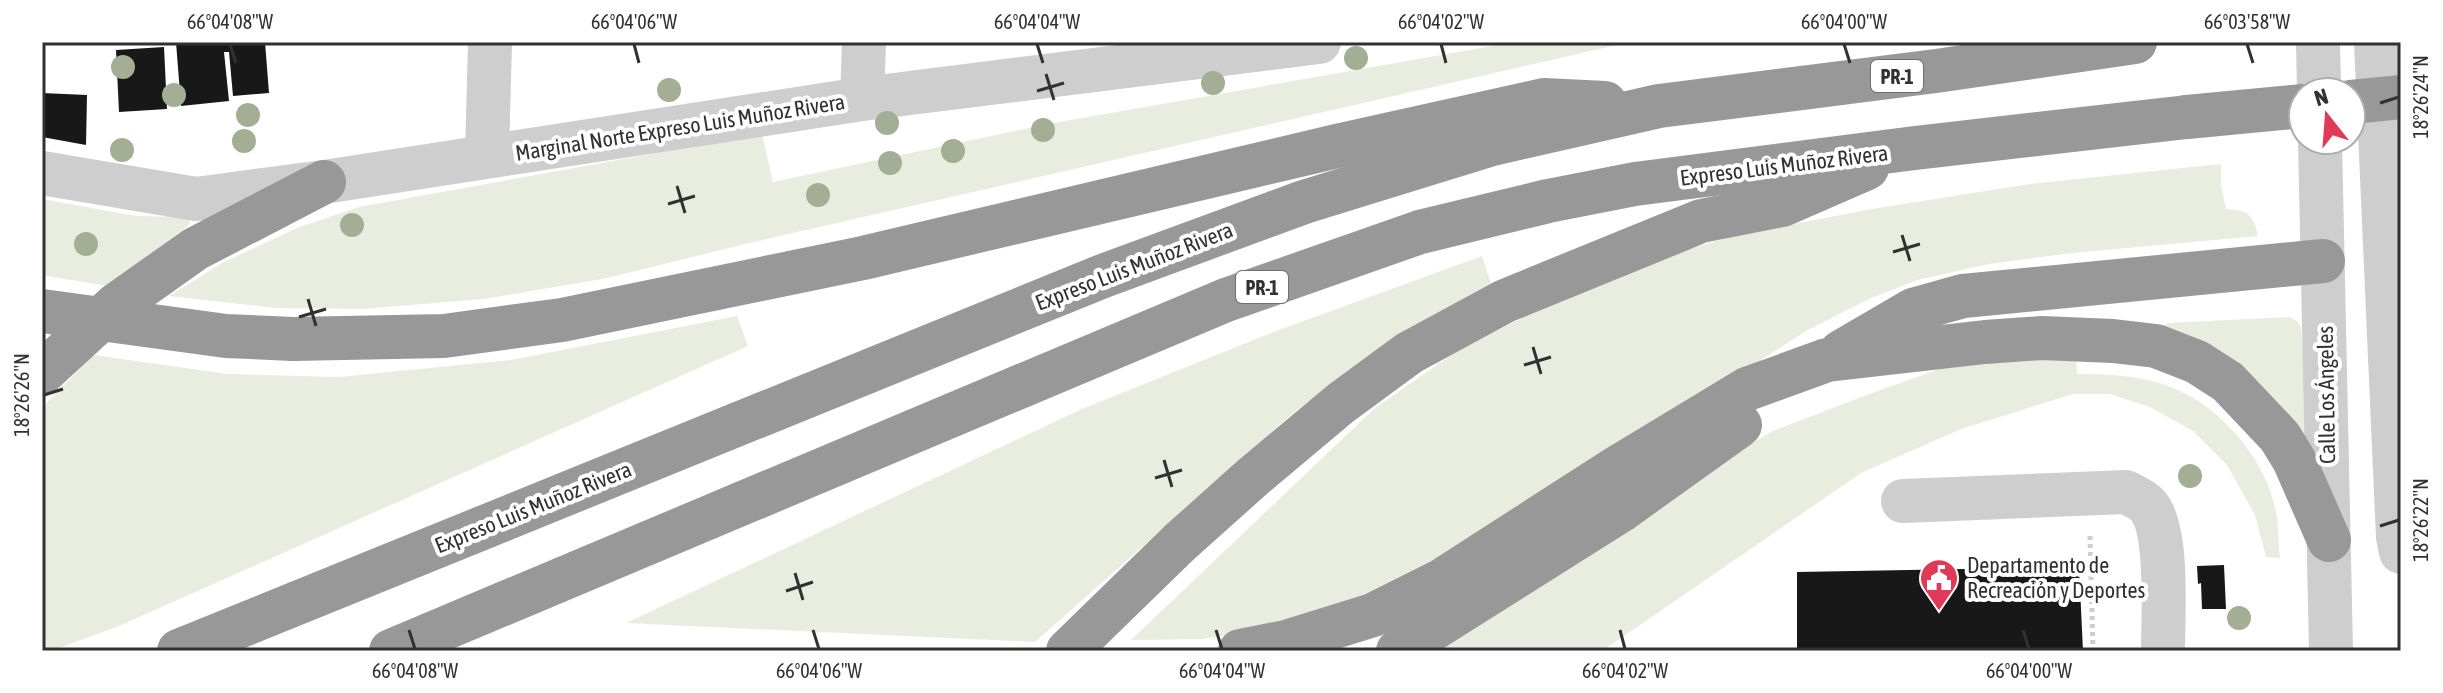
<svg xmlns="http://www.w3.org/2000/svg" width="2443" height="693" font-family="'Asap Condensed',sans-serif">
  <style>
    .green { fill: #e8eddf }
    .building { fill: #181818 }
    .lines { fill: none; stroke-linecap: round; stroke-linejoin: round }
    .path { stroke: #cecece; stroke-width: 5; stroke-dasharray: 4 4; stroke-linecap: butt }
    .minor { stroke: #cecece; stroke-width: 44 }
    .highway { stroke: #989898; stroke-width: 44 }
    .highway-bridge { stroke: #989898; stroke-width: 44 }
    .tree { fill: #a3ae95 }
    .ticks { fill: none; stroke: #313131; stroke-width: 3 }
    .labels { text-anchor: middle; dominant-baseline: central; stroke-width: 8; stroke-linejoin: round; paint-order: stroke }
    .shield { fill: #fff; stroke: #6f6f6f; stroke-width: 2 }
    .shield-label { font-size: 20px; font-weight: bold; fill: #313131 }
    .street-label { font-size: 22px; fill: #313131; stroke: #fff }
    .poi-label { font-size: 22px; fill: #313131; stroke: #fff; text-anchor: start }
    .neatline { fill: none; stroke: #313131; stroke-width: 3 }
    .ticks-label { font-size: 20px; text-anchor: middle; fill: #313131 }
  </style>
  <rect width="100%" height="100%" fill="#fff"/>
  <!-- green -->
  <g class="green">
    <path d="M 1515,42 L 1630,42 L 745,244 L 607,278 L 484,299 L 361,309 L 276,308 L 169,296 L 222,263 L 297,228 L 359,207 L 762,134 L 773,182 L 1048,124 Z"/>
    <path d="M 2221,164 L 2221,185 L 2226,209 C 2249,211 2253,214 2258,236 L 2072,253 L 1989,264 L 1917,280 L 1869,299 L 1806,331 L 1528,509 L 1407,582 L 1250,632 L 1202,639 L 1131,640 L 1375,408 L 1456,352 L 1535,311 L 1636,265 L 1737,235 L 1872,209 L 2030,184 Z"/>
    <path d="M 42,199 L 136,216 L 187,217 L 190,220 L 189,225 L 107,286 L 42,275 Z"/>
    <path d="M 1482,256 L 1493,290 L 1359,365 L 1294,412 L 1035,642 L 626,623 L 1082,409 L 1271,333 Z"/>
    <path d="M 737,316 L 748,346 L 119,626 L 51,651 L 42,651 L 42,408 L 93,355 L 228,374 L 339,377 L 511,360 Z"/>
    <path d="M 2289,317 L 2297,321 L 2301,327 L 2309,435 L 2305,437 L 2162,327 L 2169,323 Z"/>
    <path d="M 2076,350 L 2077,374 C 2114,374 2153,376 2186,394 C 2227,415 2266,463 2275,508 C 2279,524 2278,542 2280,558 L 2266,557 L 2255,515 L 2227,465 L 2193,431 L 2150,407 L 2110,394 L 2073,394 L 1961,429 L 1861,473 L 1602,651 L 1437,651 L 1712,467 L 1773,431 L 1872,393 L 1951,365 Z"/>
  </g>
  <!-- building -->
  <g class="building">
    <path d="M 176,42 L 265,42 L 269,93 L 233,96 L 229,52 L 224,52 L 229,101 L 181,106 Z"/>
    <path d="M 164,47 L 167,109 L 119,112 L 116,50 Z"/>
    <path d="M 42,93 L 87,95 L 86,145 L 42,137 Z"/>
    <path d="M 2224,565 L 2226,609 L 2202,609 L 2201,583 L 2198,584 L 2197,566 Z"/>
    <path d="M 2079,567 L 2083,651 L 1797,651 L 1797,572 Z"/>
  </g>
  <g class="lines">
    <!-- path -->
    <path class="path" d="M 2090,536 L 2093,651"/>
    <!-- minor -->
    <g class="minor">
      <path d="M 2318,42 L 2319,92"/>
      <path d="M 2376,42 L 2398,537 L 2401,552"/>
      <path d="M 862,99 L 864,42"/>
      <path d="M 2320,140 L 2331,651"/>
      <path d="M 487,156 L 490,42"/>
      <path d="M 42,173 L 196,199 L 324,182 L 862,99 L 1319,42"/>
      <path d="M 1903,501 L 2126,492 C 2133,496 2143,500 2148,506 C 2169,530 2163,617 2163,651"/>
    </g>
    <!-- highway -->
    <g class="highway">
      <path d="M 293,339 L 444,336 L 562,320 L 863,258 L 1337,146 L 1544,100 L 1605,103"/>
      <path d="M 1841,352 L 1913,310 L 1963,296 L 2323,261"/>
      <path d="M 42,373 L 116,305 L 195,249 L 324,182"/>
      <path d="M 179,651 L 1103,276 L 1304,202 L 1492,144 L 1659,106 L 1936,71 L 2135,42"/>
      <path d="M 391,651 L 1226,300 L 1420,232 L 1548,201 L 1635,184 L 1915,148 L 2187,117"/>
      <path d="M 1068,651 L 1180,542 L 1255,475 L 1341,403 L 1409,353 L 1505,301 L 1701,221 L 1782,205 L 1867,168"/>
      <path d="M 1240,651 L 1286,642 L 1373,615 L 1441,581 L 1618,467 L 1747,389 L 1827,360 L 1985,342 L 2042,338 L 2113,341 L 2156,346 L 2197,362 L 2228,382 L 2280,437 L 2294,460 L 2329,540"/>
      <path d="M 1398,651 L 1620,511 L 1740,425"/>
    </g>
    <!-- highway-bridge -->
    <g class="highway-bridge">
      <path d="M 2351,102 L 2401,97"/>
      <path d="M 2187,117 L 2303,106"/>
      <path d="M 42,311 L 226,336 L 293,339"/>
    </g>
  </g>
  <!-- trees -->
  <g class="tree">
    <circle cx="1356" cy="58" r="12"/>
    <circle cx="123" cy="67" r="12"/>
    <circle cx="1213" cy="83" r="12"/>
    <circle cx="669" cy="90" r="12"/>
    <circle cx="174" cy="95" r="12"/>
    <circle cx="248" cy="115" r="12"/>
    <circle cx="887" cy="123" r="12"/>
    <circle cx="1043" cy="130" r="12"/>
    <circle cx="244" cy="141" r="12"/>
    <circle cx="122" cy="150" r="12"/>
    <circle cx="953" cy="151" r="12"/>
    <circle cx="890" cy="163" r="12"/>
    <circle cx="818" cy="195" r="12"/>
    <circle cx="352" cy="225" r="12"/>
    <circle cx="86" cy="244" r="12"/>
    <circle cx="2190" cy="476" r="12"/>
    <circle cx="2239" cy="618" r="12"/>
  </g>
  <!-- ticks -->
  <path class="ticks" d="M 230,44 L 236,63M 634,44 L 639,63M 1037,44 L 1043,63M 1441,44 L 1446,63M 1844,44 L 1850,63M 2247,44 L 2253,63M 1046,74 L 1054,100M 1037,91 L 1064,83M 2380,103 L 2399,97M 677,186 L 685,213M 668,204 L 695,196M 1902,235 L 1910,261M 1893,252 L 1920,244M 308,299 L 316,326M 299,317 L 326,309M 1533,347 L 1541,374M 1524,365 L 1551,357M 44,395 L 63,389M 1164,460 L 1172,487M 1155,478 L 1182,470M 2380,526 L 2399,520M 795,573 L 803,600M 786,591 L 813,582M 409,630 L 415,649M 813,630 L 819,649M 1216,630 L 1222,649M 1620,630 L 1625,649M 2023,630 L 2029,649"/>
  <!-- icons -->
  <defs>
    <g id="civic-pin" transform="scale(2)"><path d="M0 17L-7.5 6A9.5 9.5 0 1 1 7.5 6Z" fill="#e03a58" stroke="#fff"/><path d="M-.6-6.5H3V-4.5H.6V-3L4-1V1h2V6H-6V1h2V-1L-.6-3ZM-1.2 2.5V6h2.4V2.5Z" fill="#fff"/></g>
  </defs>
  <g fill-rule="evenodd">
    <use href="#civic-pin" x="1939" y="578"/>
  </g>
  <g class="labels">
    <!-- shield labels -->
    <g class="shield">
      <rect x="1871" y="60" width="52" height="32" rx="6"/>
      <rect x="1236" y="271" width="52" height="32" rx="6"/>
    </g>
    <g class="shield-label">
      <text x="1897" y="76">PR-1</text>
      <text x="1262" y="287">PR-1</text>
    </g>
    <!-- street labels -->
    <g class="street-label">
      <text transform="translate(680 127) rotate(-9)">Marginal Norte Expreso Luis Muñoz Rivera</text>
      <text transform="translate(1784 165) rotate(-7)">Expreso Luis Muñoz Rivera</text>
      <text transform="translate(1134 266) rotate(-21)">Expreso Luis Muñoz Rivera</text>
      <text transform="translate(2326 395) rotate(-91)">Calle Los Ángeles</text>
      <text transform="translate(533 507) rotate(-22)">Expreso Luis Muñoz Rivera</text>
    </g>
    <!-- poi labels -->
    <g class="poi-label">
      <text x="1967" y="565">Departamento de<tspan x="1967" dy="25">Recreación y Deportes</tspan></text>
    </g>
  </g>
  <!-- border -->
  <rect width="2443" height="693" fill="none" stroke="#ffffff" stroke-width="88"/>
  <!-- north arrow -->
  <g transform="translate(2327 116) rotate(343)"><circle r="38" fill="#ffffff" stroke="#adadad" stroke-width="2"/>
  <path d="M0-6L14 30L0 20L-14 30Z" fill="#e03a58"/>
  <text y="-12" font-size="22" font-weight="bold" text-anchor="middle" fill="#313131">N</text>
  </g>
  <rect x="44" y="44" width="2355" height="605" class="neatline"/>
  <g class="ticks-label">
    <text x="230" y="29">66°04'08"W</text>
    <text x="634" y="29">66°04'06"W</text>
    <text x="1037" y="29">66°04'04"W</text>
    <text x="1441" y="29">66°04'02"W</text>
    <text x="1844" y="29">66°04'00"W</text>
    <text x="2247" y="29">66°03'58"W</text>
    <text transform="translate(2421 97) rotate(-90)" y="7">18°26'24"N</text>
    <text transform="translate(22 395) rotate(-90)" y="7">18°26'26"N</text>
    <text transform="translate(2421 520) rotate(-90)" y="7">18°26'22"N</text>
    <text x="415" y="678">66°04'08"W</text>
    <text x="819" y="678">66°04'06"W</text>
    <text x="1222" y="678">66°04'04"W</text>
    <text x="1625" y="678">66°04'02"W</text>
    <text x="2029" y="678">66°04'00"W</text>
  </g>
</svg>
